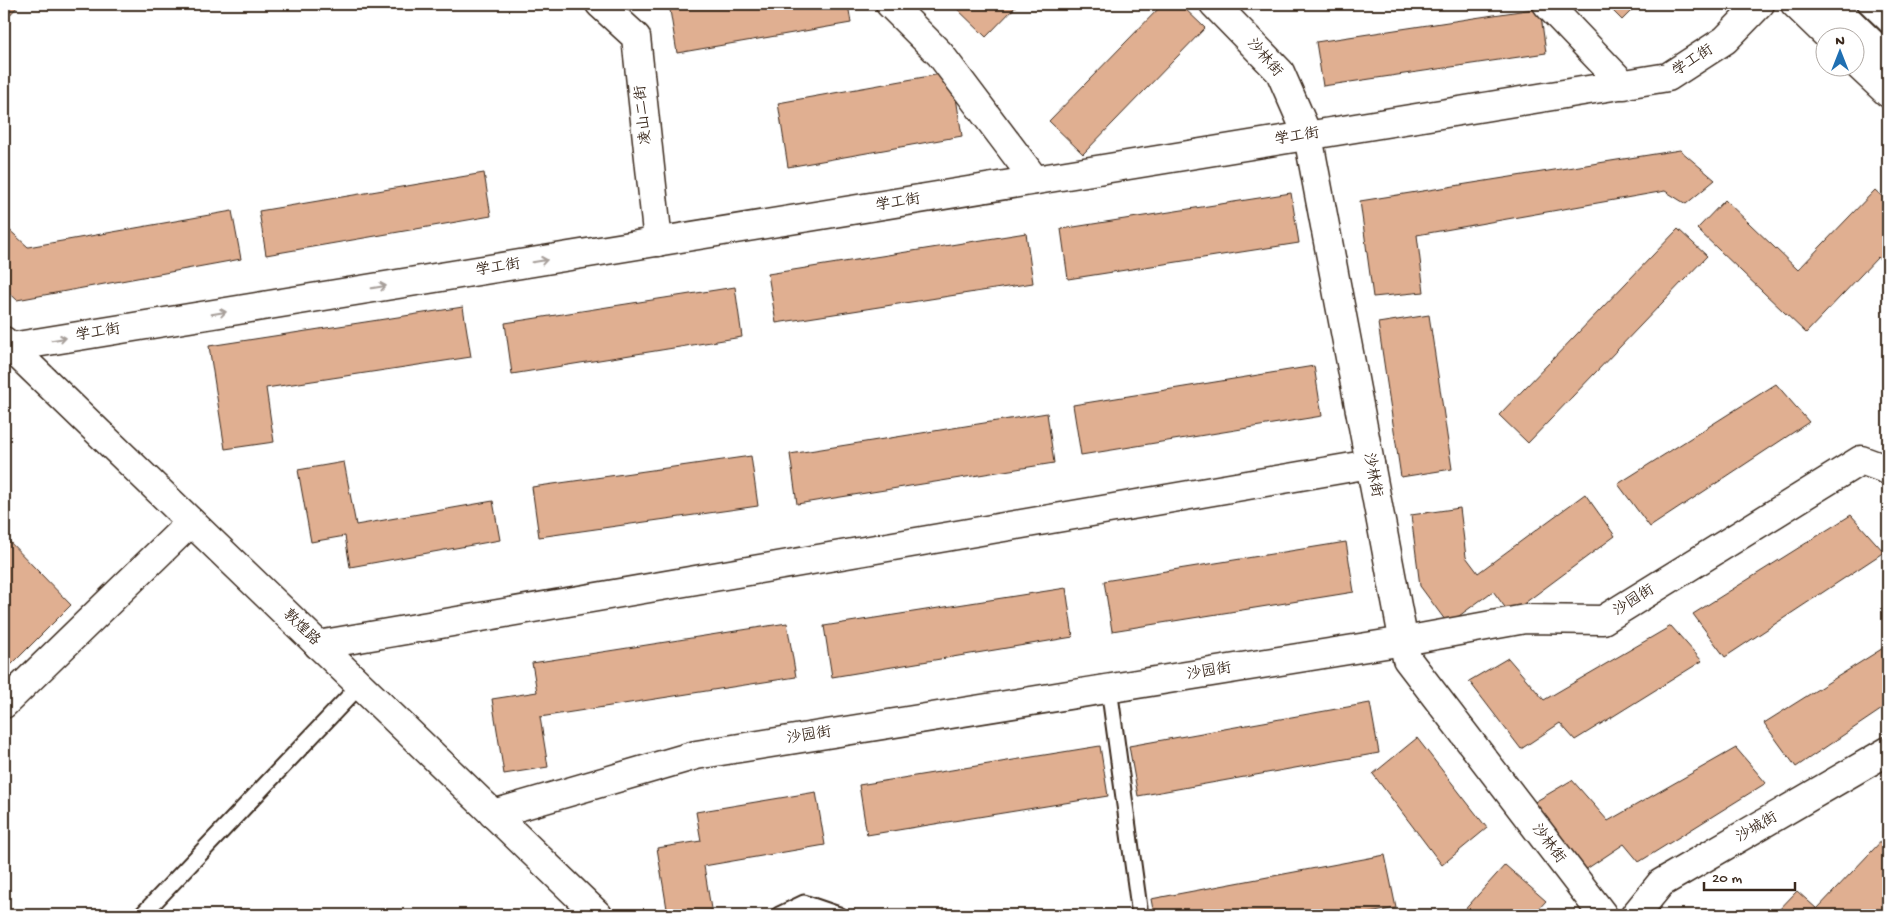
<svg xmlns="http://www.w3.org/2000/svg" width="1892" height="919" font-family="'Gochi Hand','LXGW WenKai TC',sans-serif">
  <style>
    .building { fill: #e0af91; stroke: #3b2a1e }
    .lines { fill: none; stroke-linecap: round; stroke-linejoin: round }
    .service-casing { stroke: #3b2a1e; stroke-width: 19 }
    .minor-casing { stroke: #3b2a1e; stroke-width: 31 }
    .primary-casing { stroke: #3b2a1e; stroke-width: 31 }
    .trunk-casing { stroke: #3b2a1e; stroke-width: 31 }
    .service { stroke: #fff; stroke-width: 15 }
    .minor { stroke: #fff; stroke-width: 28 }
    .primary { stroke: #fff; stroke-width: 28 }
    .trunk { stroke: #fff; stroke-width: 28 }
    .oneway { stroke: #a79f9a }
    .labels { text-anchor: middle; dominant-baseline: central; stroke-width: 5; stroke-linejoin: round; paint-order: stroke }
    .street-label { font-size: 15px; fill: #3b2a1e; stroke: #fff }
  </style>
  <rect width="100%" height="100%" fill="#fff"/>
  <filter id="ink" filterUnits="userSpaceOnUse"><feTurbulence type="fractalNoise" baseFrequency=".02" numOctaves="2"/><feDisplacementMap in="SourceGraphic" scale="10" xChannelSelector="R" yChannelSelector="G"/><feConvolveMatrix kernelMatrix="1 2 1 2 8 2 1 2 1" color-interpolation-filters="sRGB"/></filter>
  <g filter="url(#ink)">
    <!-- building -->
    <g class="building">
      <path d="M 4,4 L 20,4 L 4,21 Z"/>
      <path d="M 669,4 L 848,4 L 851,23 L 677,53 Z"/>
      <path d="M 952,4 L 1018,4 L 986,37 Z"/>
      <path d="M 1163,4 L 1180,4 L 1205,28 L 1083,154 L 1049,121 Z"/>
      <path d="M 1606,4 L 1638,4 L 1622,20 Z"/>
      <path d="M 1540,8 L 1546,53 L 1323,86 L 1316,42 Z"/>
      <path d="M 952,72 L 962,136 L 788,167 L 778,103 Z"/>
      <path d="M 1680,150 L 1715,180 L 1686,204 L 1665,191 L 1417,235 L 1424,292 L 1373,297 L 1360,201 Z"/>
      <path d="M 484,173 L 491,216 L 266,255 L 259,211 Z"/>
      <path d="M 1875,190 L 1888,202 L 1888,267 L 1878,257 L 1806,333 L 1697,229 L 1725,200 L 1798,270 Z"/>
      <path d="M 1291,193 L 1299,243 L 1068,279 L 1061,229 Z"/>
      <path d="M 232,211 L 241,259 L 17,300 L 4,288 L 4,225 L 28,247 Z"/>
      <path d="M 1678,229 L 1707,256 L 1528,443 L 1499,415 Z"/>
      <path d="M 1026,233 L 1033,283 L 776,323 L 768,274 Z"/>
      <path d="M 735,287 L 742,337 L 512,374 L 505,323 Z"/>
      <path d="M 463,307 L 471,357 L 266,388 L 274,442 L 225,449 L 209,346 Z"/>
      <path d="M 1429,315 L 1452,469 L 1401,477 L 1378,323 Z"/>
      <path d="M 1314,366 L 1322,416 L 1081,455 L 1073,405 Z"/>
      <path d="M 1776,384 L 1809,422 L 1650,527 L 1618,484 Z"/>
      <path d="M 1047,413 L 1054,463 L 797,504 L 790,454 Z"/>
      <path d="M 751,456 L 758,506 L 539,537 L 532,487 Z"/>
      <path d="M 344,462 L 356,525 L 493,501 L 500,540 L 350,567 L 345,536 L 311,542 L 298,470 Z"/>
      <path d="M 1585,494 L 1615,536 L 1510,614 L 1493,591 L 1448,624 L 1420,586 L 1411,515 L 1460,508 L 1466,557 L 1478,573 Z"/>
      <path d="M 1851,515 L 1884,552 L 1725,657 L 1693,614 Z"/>
      <path d="M 4,536 L 71,605 L 4,672 Z"/>
      <path d="M 1346,542 L 1354,592 L 1112,631 L 1104,581 Z"/>
      <path d="M 1066,588 L 1073,637 L 832,677 L 824,626 Z"/>
      <path d="M 787,623 L 796,677 L 540,717 L 548,767 L 504,774 L 492,699 L 537,692 L 532,663 Z"/>
      <path d="M 1671,626 L 1702,661 L 1575,740 L 1560,723 L 1521,749 L 1469,681 L 1508,658 L 1544,700 Z"/>
      <path d="M 1888,645 L 1888,705 L 1796,767 L 1764,723 Z"/>
      <path d="M 1370,703 L 1379,753 L 1138,796 L 1129,746 Z"/>
      <path d="M 1417,738 L 1487,828 L 1442,865 L 1373,774 Z"/>
      <path d="M 1100,746 L 1108,796 L 867,835 L 859,785 Z"/>
      <path d="M 1736,748 L 1766,783 L 1639,862 L 1624,844 L 1585,870 L 1533,803 L 1572,780 L 1608,821 Z"/>
      <path d="M 816,792 L 825,845 L 704,866 L 712,915 L 668,915 L 657,848 L 701,841 L 696,812 Z"/>
      <path d="M 1888,834 L 1888,910 L 1883,915 L 1774,915 L 1797,891 L 1817,909 Z"/>
      <path d="M 1385,855 L 1396,908 L 1359,915 L 1154,915 L 1151,899 Z"/>
      <path d="M 1505,865 L 1546,901 L 1533,915 L 1460,915 Z"/>
    </g>
    <g class="lines">
      <!-- service casing -->
      <g class="service-casing">
        <g id="service">
          <path d="M 1865,4 L 1888,26"/>
          <path d="M 1881,4 L 1888,10"/>
          <path d="M 1109,688 L 1140,915"/>
          <path d="M 142,915 L 360,685"/>
          <path d="M 779,915 L 804,903 L 839,915"/>
        </g>
      </g>
      <!-- minor casing -->
      <g class="minor-casing">
        <g id="minor">
          <path d="M 600,4 L 636,37 L 658,242"/>
          <path d="M 890,4 L 940,54 L 1035,180"/>
          <path d="M 1214,4 L 1280,72 L 1308,136 L 1407,659 L 1603,915"/>
          <path d="M 1547,4 L 1624,85"/>
          <path d="M 4,341 L 598,915"/>
          <path d="M 11,347 L 1668,77 L 1725,40 L 1760,4"/>
          <path d="M 318,645 L 1370,464"/>
          <path d="M 4,704 L 191,522"/>
          <path d="M 493,814 L 696,755 L 1404,641 L 1525,619 L 1603,620 L 1861,460 L 1888,470"/>
          <path d="M 1635,915 L 1661,883 L 1888,751"/>
        </g>
      </g>
      <!-- primary casing -->
      <g class="primary-casing">
        <g id="primary">
          <path d="M 1795,4 L 1830,38"/>
          <path d="M 1854,61 L 1888,93"/>
        </g>
      </g>
      <!-- trunk casing -->
      <g class="trunk-casing">
        <path id="trunk" d="M 1831,4 L 1888,59"/>
      </g>
      <!-- service -->
      <use href="#service" class="service"/>
      <!-- minor -->
      <use href="#minor" class="minor"/>
      <!-- primary -->
      <use href="#primary" class="primary"/>
      <!-- trunk -->
      <use href="#trunk" class="trunk"/>
    </g>
    <!-- one-way arrows -->
    <defs><path id="oneway-shaft" d="M-6 0H5M1.5-3L5.5 0L1.5 3" fill="none" stroke-width="1.6" stroke-linecap="round" stroke-linejoin="round" transform="scale(1.25)"/></defs>
    <g class="oneway">
      <use href="#oneway-shaft" transform="translate(540 261) rotate(-9)"/>
      <use href="#oneway-shaft" transform="translate(379 287) rotate(-9)"/>
      <use href="#oneway-shaft" transform="translate(219 313) rotate(-9)"/>
      <use href="#oneway-shaft" transform="translate(59 339) rotate(-9)"/>
    </g>
  </g>
  <g class="labels">
    <!-- street labels -->
    <g class="street-label">
      <text transform="translate(1264 58) rotate(49)">沙林街</text>
      <text transform="translate(1693 61) rotate(-33)">学工街</text>
      <text transform="translate(644 115) rotate(-96)">凌山二街</text>
      <text transform="translate(1297 137) rotate(-9)">学工街</text>
      <text transform="translate(898 203) rotate(-9)">学工街</text>
      <text transform="translate(498 268) rotate(-9)">学工街</text>
      <text transform="translate(98 333) rotate(-9)">学工街</text>
      <text transform="translate(1372 475) rotate(79)">沙林街</text>
      <text transform="translate(1634 601) rotate(-32)">沙园街</text>
      <text transform="translate(301 628) rotate(44)">敦煌路</text>
      <text transform="translate(1209 672) rotate(-9)">沙园街</text>
      <text transform="translate(809 736) rotate(-9)">沙园街</text>
      <text transform="translate(1757 828) rotate(-30)">沙城街</text>
      <text transform="translate(1548 844) rotate(53)">沙林街</text>
    </g>
  </g>
  <!-- margin -->
  <rect width="1892" height="919" fill="none" stroke="#fff" stroke-width="20"/>
  <rect x="10" y="10" width="1872" height="899" fill="none" stroke="#3b2a1e" stroke-width="2" filter="url(#ink)"/>
  <!-- north arrow -->
  <g transform="translate(1840 52)"><circle r="24" fill="#ffffff" stroke="#b1aaa5"/>
  <path d="M0-4L9 19L0 12L-9 19Z" fill="#1f6fb2"/>
  <text y="-8" font-size="14" font-weight="bold" text-anchor="middle" fill="#3b2a1e">N</text>
  </g>
  <!-- scale -->
  <path d="M1704 882v8h91v-8" fill="none" stroke="#3b2a1e" stroke-width="2.5"/>
  <text x="1712" y="882" font-size="15" fill="#3b2a1e" stroke="#ffffff" stroke-width="4" paint-order="stroke">20 m</text>
</svg>
